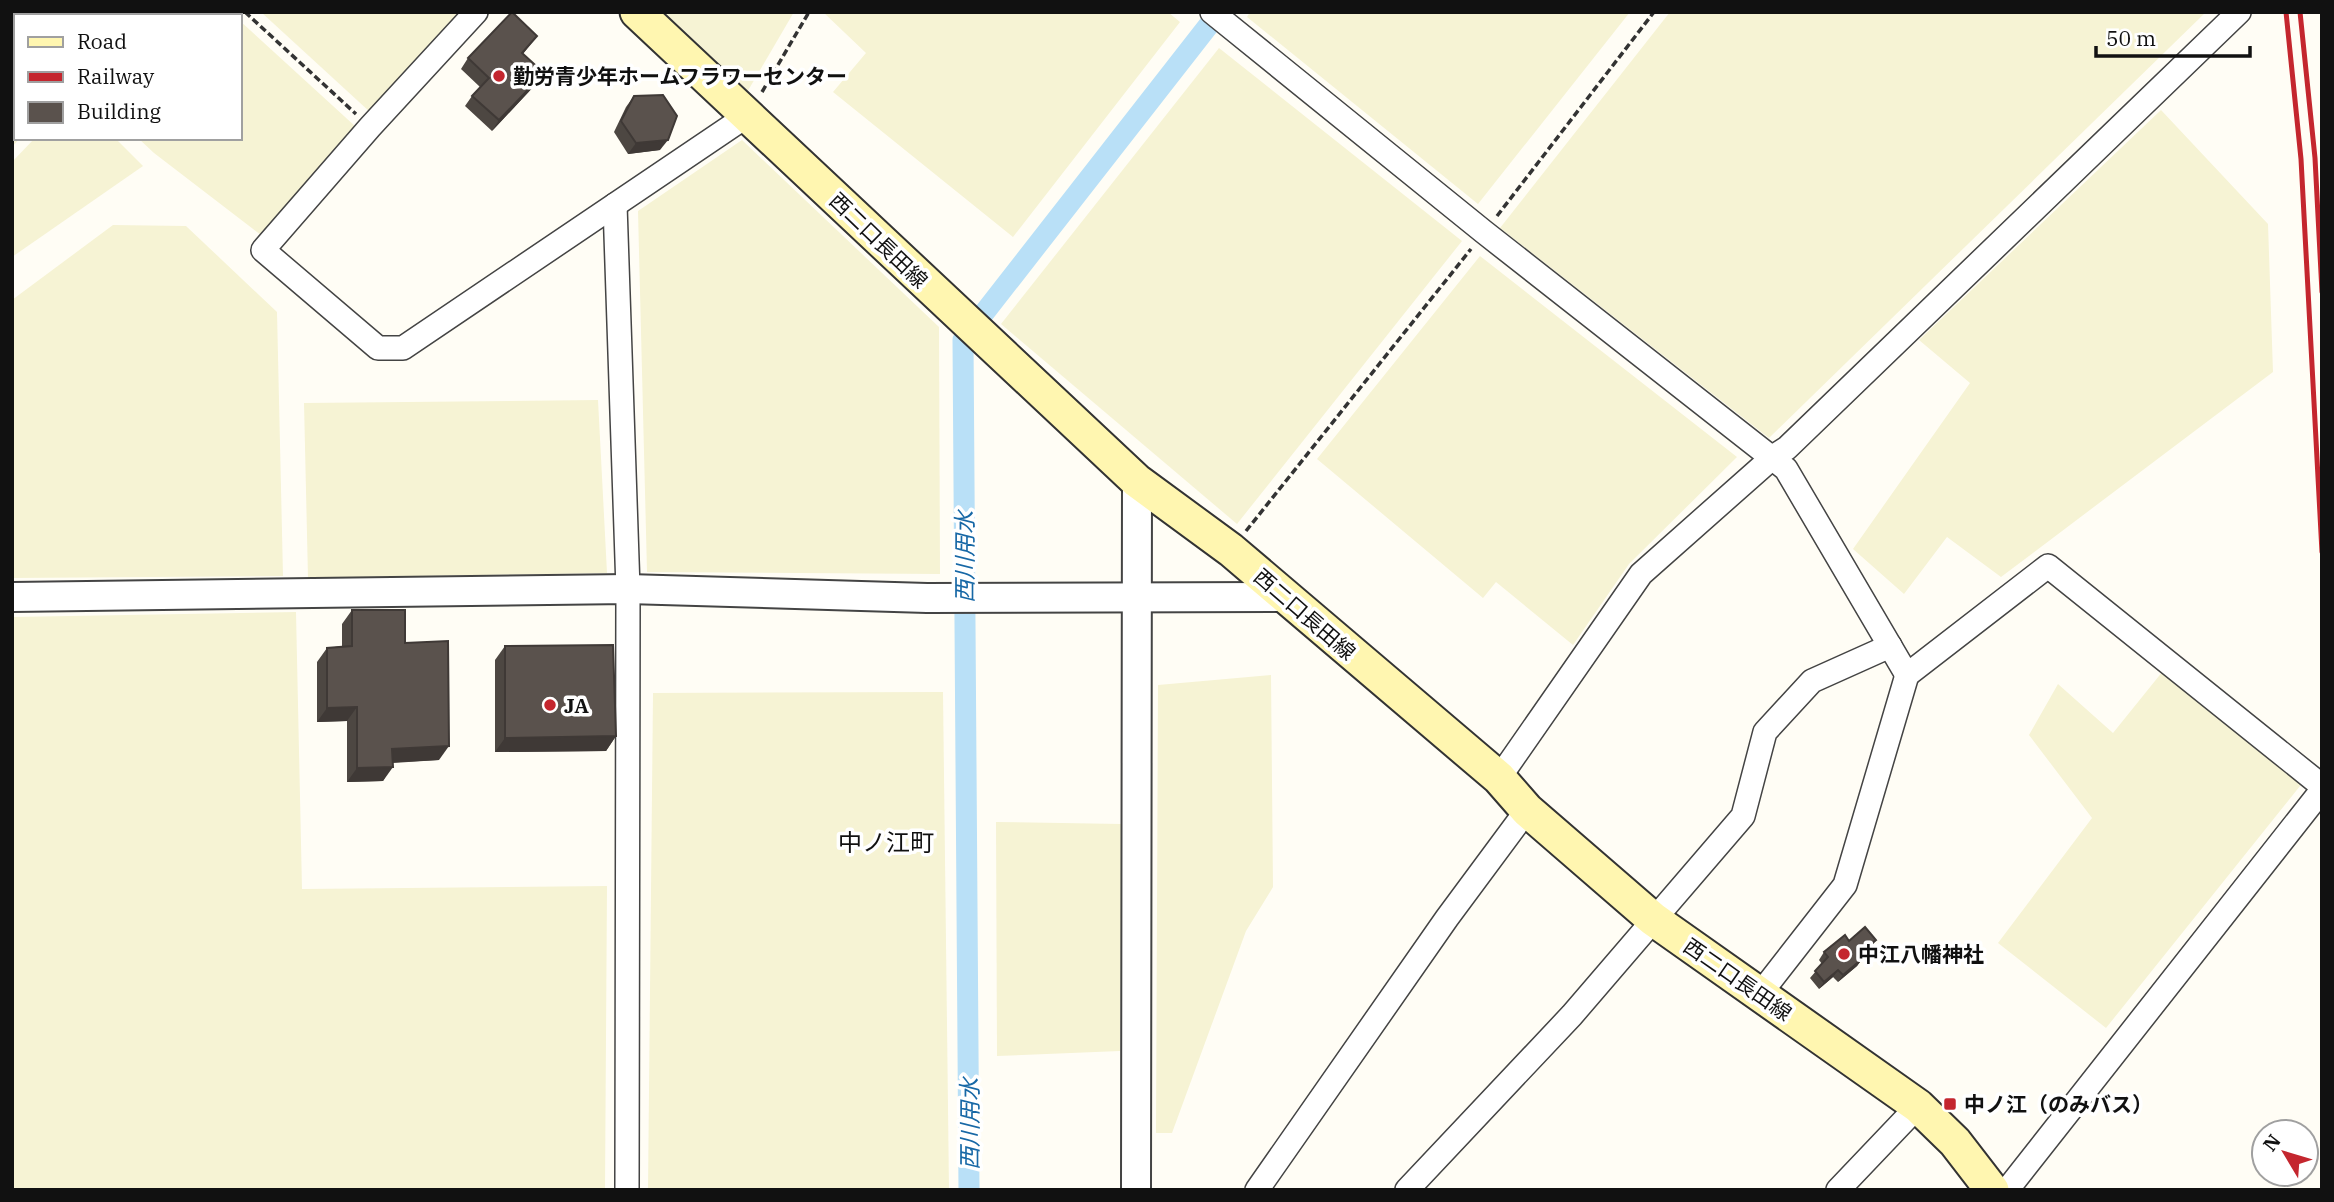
<svg xmlns="http://www.w3.org/2000/svg" width="2334" height="1202" font-family="'IBM Plex Serif','Noto Sans JP',serif">
  <style>
    .farmland { fill: #f6f3d4 }
    .lines { fill: none; stroke-linecap: round; stroke-linejoin: round }
    .canal { stroke: #b9e0f7; stroke-width: 21 }
    .minor-casing { stroke: #444; stroke-width: 26 }
    .tertiary-casing { stroke: #444; stroke-width: 32 }
    .secondary-casing { stroke: #333; stroke-width: 37 }
    .path { stroke: #333; stroke-width: 3.5; stroke-dasharray: 7 3.5; stroke-linecap: butt }
    .minor { stroke: #fff; stroke-width: 23 }
    .tertiary { stroke: #fff; stroke-width: 28 }
    .secondary { stroke: #fff6b0; stroke-width: 33 }
    .rail { stroke: #c4262e; stroke-width: 5 }
    .wall { fill: #4d4742 }
    .shaded-wall { fill: #3f3936 }
    .building { fill: #5a524d; stroke: #3f3936; stroke-width: 2 }
    .poi-dot { fill: #c4262e; stroke: #fff; stroke-width: 2.5 }
    .labels { text-anchor: middle; dominant-baseline: central; stroke-width: 7; stroke-linejoin: round; paint-order: stroke }
    .poi-label { font-size: 21px; font-weight: bold; fill: #111; stroke: #fff; text-anchor: start }
    .street-label { font-size: 21px; fill: #111; stroke: #fff }
    .water-label { font-size: 23px; font-style: italic; fill: #1768a6; stroke: #fff }
    .quarter-label { font-size: 24px; fill: #111; stroke: #fff }
  </style>
  <rect width="100%" height="100%" fill="#fffdf5"/>
  <!-- farmland -->
  <g class="farmland">
    <path d="M 12,12 L 135,12 L 132,16 L 16,16 L 16,138 L 20,138 L 12,147 Z"/>
    <path d="M 261,12 L 460,12 L 370,112 Z"/>
    <path d="M 659,12 L 794,12 L 746,94 Z"/>
    <path d="M 823,12 L 1168,12 L 1180,22 L 1013,237 L 833,92 L 866,53 Z"/>
    <path d="M 1250,12 L 1630,12 L 1478,204 L 1247,17 Z"/>
    <path d="M 1670,12 L 2206,12 L 1769,438 L 1500,228 Z"/>
    <path d="M 240,21 L 356,127 L 261,235 L 154,153 L 138,138 L 240,138 Z"/>
    <path d="M 1219,48 L 1462,241 L 1237,524 L 1001,324 Z"/>
    <path d="M 2161,110 L 2268,224 L 2273,372 L 2001,577 L 1947,537 L 1904,594 L 1853,549 L 1970,383 L 1919,340 Z"/>
    <path d="M 35,138 L 115,138 L 143,166 L 12,257 L 12,162 Z"/>
    <path d="M 742,140 L 939,327 L 940,574 L 647,572 L 638,211 Z"/>
    <path d="M 113,225 L 186,226 L 277,312 L 283,576 L 12,578 L 12,300 Z"/>
    <path d="M 1480,256 L 1737,457 L 1629,564 L 1573,645 L 1496,582 L 1483,598 L 1317,459 Z"/>
    <path d="M 598,400 L 607,573 L 308,578 L 304,403 Z"/>
    <path d="M 296,612 L 302,889 L 607,886 L 605,1190 L 12,1190 L 12,617 Z"/>
    <path d="M 2163,671 L 2304,781 L 2106,1028 L 1998,943 L 2092,818 L 2029,735 L 2058,684 L 2113,733 Z"/>
    <path d="M 1271,675 L 1273,887 L 1246,931 L 1172,1133 L 1156,1133 L 1158,685 Z"/>
    <path d="M 943,692 L 949,1190 L 648,1190 L 653,693 Z"/>
    <path d="M 996,822 L 1122,824 L 1120,1051 L 997,1056 Z"/>
  </g>
  <g class="lines">
    <!-- canal -->
    <path class="canal" d="M 969,1190 L 963,340 L 1219,12"/>
    <!-- minor casing -->
    <g class="minor-casing">
      <g id="minor">
        <path d="M 476,12 L 370,127 L 263,250 L 378,348 L 403,348 L 748,115"/>
        <path d="M 1212,12 L 1484,232 L 1786,469 L 1907,675 L 2048,566 L 2322,786"/>
        <path d="M 615,205 L 628,589 L 627,1190"/>
        <path d="M 1499,778 L 1641,574 L 1773,457 L 1787,448 L 2239,12"/>
        <path d="M 1760,994 L 1845,885 L 1907,675"/>
        <path d="M 1257,1190 L 1447,918 L 1527,810"/>
        <path d="M 1407,1190 L 1572,1015 L 1743,816 L 1765,732 L 1812,681 L 1890,646"/>
        <path d="M 1838,1190 L 1918,1106"/>
        <path d="M 2007,1190 L 2322,790"/>
      </g>
    </g>
    <!-- tertiary casing -->
    <g class="tertiary-casing">
      <g id="tertiary">
        <path d="M 12,597 L 628,589 L 927,598 L 1283,597"/>
        <path d="M 1136,1190 L 1137,481"/>
      </g>
    </g>
    <!-- secondary casing -->
    <g class="secondary-casing">
      <path id="secondary" d="M 637,12 L 1137,481 L 1231,550 L 1499,778 L 1527,810 L 1653,919 L 1918,1106 L 1955,1142 L 1992,1190"/>
    </g>
    <!-- path -->
    <g class="path">
      <path d="M 245,12 L 356,114"/>
      <path d="M 762,92 L 809,12"/>
      <path d="M 1497,216 L 1654,12"/>
      <path d="M 1246,531 L 1471,249"/>
    </g>
    <!-- minor -->
    <use href="#minor" class="minor"/>
    <!-- tertiary -->
    <use href="#tertiary" class="tertiary"/>
    <!-- secondary -->
    <use href="#secondary" class="secondary"/>
    <!-- rail -->
    <g class="rail">
      <path d="M 2286,12 L 2301,159 L 2322,552"/>
      <path d="M 2300,12 L 2315,158 L 2322,292"/>
    </g>
  </g>
  <!-- wall -->
  <g class="wall">
    <path d="M 537,36 L 523,54 L 536,84 L 492,131 L 465,106 L 472,96 L 480,87 L 461,69 L 468,58 Z"/>
    <path d="M 634,96 L 660,150 L 628,154 L 614,132 L 626,107 Z"/>
    <path d="M 352,610 L 405,643 L 439,760 L 393,763 L 383,781 L 347,782 L 347,721 L 317,722 L 317,662 L 327,648 L 342,646 L 342,624 Z"/>
    <path d="M 505,646 L 616,736 L 606,751 L 495,752 L 495,660 Z"/>
    <path d="M 1876,940 L 1871,947 L 1860,956 L 1862,959 L 1857,966 L 1838,982 L 1833,977 L 1819,989 L 1810,978 L 1822,964 L 1819,960 L 1824,952 L 1849,941 Z"/>
  </g>
  <!-- shaded-wall -->
  <g class="shaded-wall">
    <path d="M 544,73 L 536,84 L 492,131 L 499,120 Z"/>
    <path d="M 668,140 L 660,150 L 628,154 L 636,143 Z"/>
    <path d="M 357,707 L 347,721 L 317,722 L 327,708 Z"/>
    <path d="M 616,736 L 606,751 L 495,752 L 505,738 Z"/>
    <path d="M 449,746 L 439,760 L 382,763 L 392,749 Z"/>
    <path d="M 393,767 L 383,781 L 347,782 L 357,768 Z"/>
    <path d="M 1876,940 L 1871,947 L 1853,961 L 1858,954 Z"/>
    <path d="M 1862,959 L 1857,966 L 1838,982 L 1843,975 Z"/>
    <path d="M 1838,970 L 1833,977 L 1819,989 L 1824,982 Z"/>
  </g>
  <!-- building -->
  <g class="building">
    <path d="M 512,12 L 537,36 L 522,53 L 544,73 L 499,120 L 472,96 L 489,78 L 468,58 Z"/>
    <path d="M 663,95 L 677,116 L 668,140 L 636,143 L 621,121 L 634,96 Z"/>
    <path d="M 352,610 L 405,610 L 405,643 L 448,641 L 449,746 L 392,749 L 393,767 L 357,768 L 357,707 L 327,708 L 327,648 L 352,646 Z"/>
    <path d="M 613,645 L 616,736 L 505,738 L 505,646 Z"/>
    <path d="M 1865,927 L 1876,940 L 1858,954 L 1862,959 L 1843,975 L 1838,970 L 1824,982 L 1815,971 L 1828,957 L 1824,952 L 1845,935 L 1849,941 Z"/>
  </g>
  <!-- markers -->
  <g class="poi-dot">
    <circle cx="499" cy="76" r="7"/>
    <circle cx="550" cy="705" r="7"/>
    <circle cx="1844" cy="954" r="7"/>
    <rect x="1943" y="1097" width="14" height="14" rx="3.5"/>
  </g>
  <g class="labels">
    <!-- poi labels -->
    <g class="poi-label">
      <text x="513" y="76">勤労青少年ホームフラワーセンター</text>
      <text x="564" y="705">JA</text>
      <text x="1858" y="954">中江八幡神社</text>
      <text x="1964" y="1104">中ノ江（のみバス）</text>
    </g>
    <!-- street labels -->
    <g class="street-label">
      <text transform="translate(879 240) rotate(44)">西二口長田線</text>
      <text transform="translate(1305 614) rotate(41)">西二口長田線</text>
      <text transform="translate(1738 979) rotate(35)">西二口長田線</text>
    </g>
    <!-- water labels -->
    <g class="water-label">
      <text transform="translate(964 557) rotate(-90)">西川用水</text>
      <text transform="translate(969 1124) rotate(-90)">西川用水</text>
    </g>
    <!-- quarter labels -->
    <g class="quarter-label">
      <text x="886" y="842">中ノ江町</text>
    </g>
  </g>
  <!-- border -->
  <rect width="2334" height="1202" fill="none" stroke="#111111" stroke-width="28"/>
  <!-- legend -->
  <rect x="14" y="14" width="228" height="126" fill="#ffffff" stroke="#a0a0a0" stroke-width="2"/>
  <rect x="28" y="37" width="35" height="10" fill="#fff6b0" stroke="#a0a0a0" stroke-width="2"/>
  <text x="77" y="49" font-size="21" fill="#111111">Road</text>
  <rect x="28" y="72" width="35" height="10" fill="#c4262e" stroke="#a0a0a0" stroke-width="2"/>
  <text x="77" y="84" font-size="21" fill="#111111">Railway</text>
  <rect x="28" y="102" width="35" height="21" fill="#5a524d" stroke="#a0a0a0" stroke-width="2"/>
  <text x="77" y="119" font-size="21" fill="#111111">Building</text>
  <!-- north arrow -->
  <g transform="translate(2285 1153) rotate(308)"><circle r="33" fill="#ffffff" stroke="#a0a0a0" stroke-width="2"/>
  <path d="M0-5L12 26L0 18L-12 26Z" fill="#c4262e"/>
  <text y="-10" font-size="19" font-weight="bold" text-anchor="middle" fill="#111111">N</text>
  </g>
  <!-- scale -->
  <path d="M2096 46v10h154v-10" fill="none" stroke="#111111" stroke-width="3.5"/>
  <text x="2106" y="46" font-size="21" fill="#111111" stroke="#ffffff" stroke-width="5" paint-order="stroke">50 m</text>
</svg>
